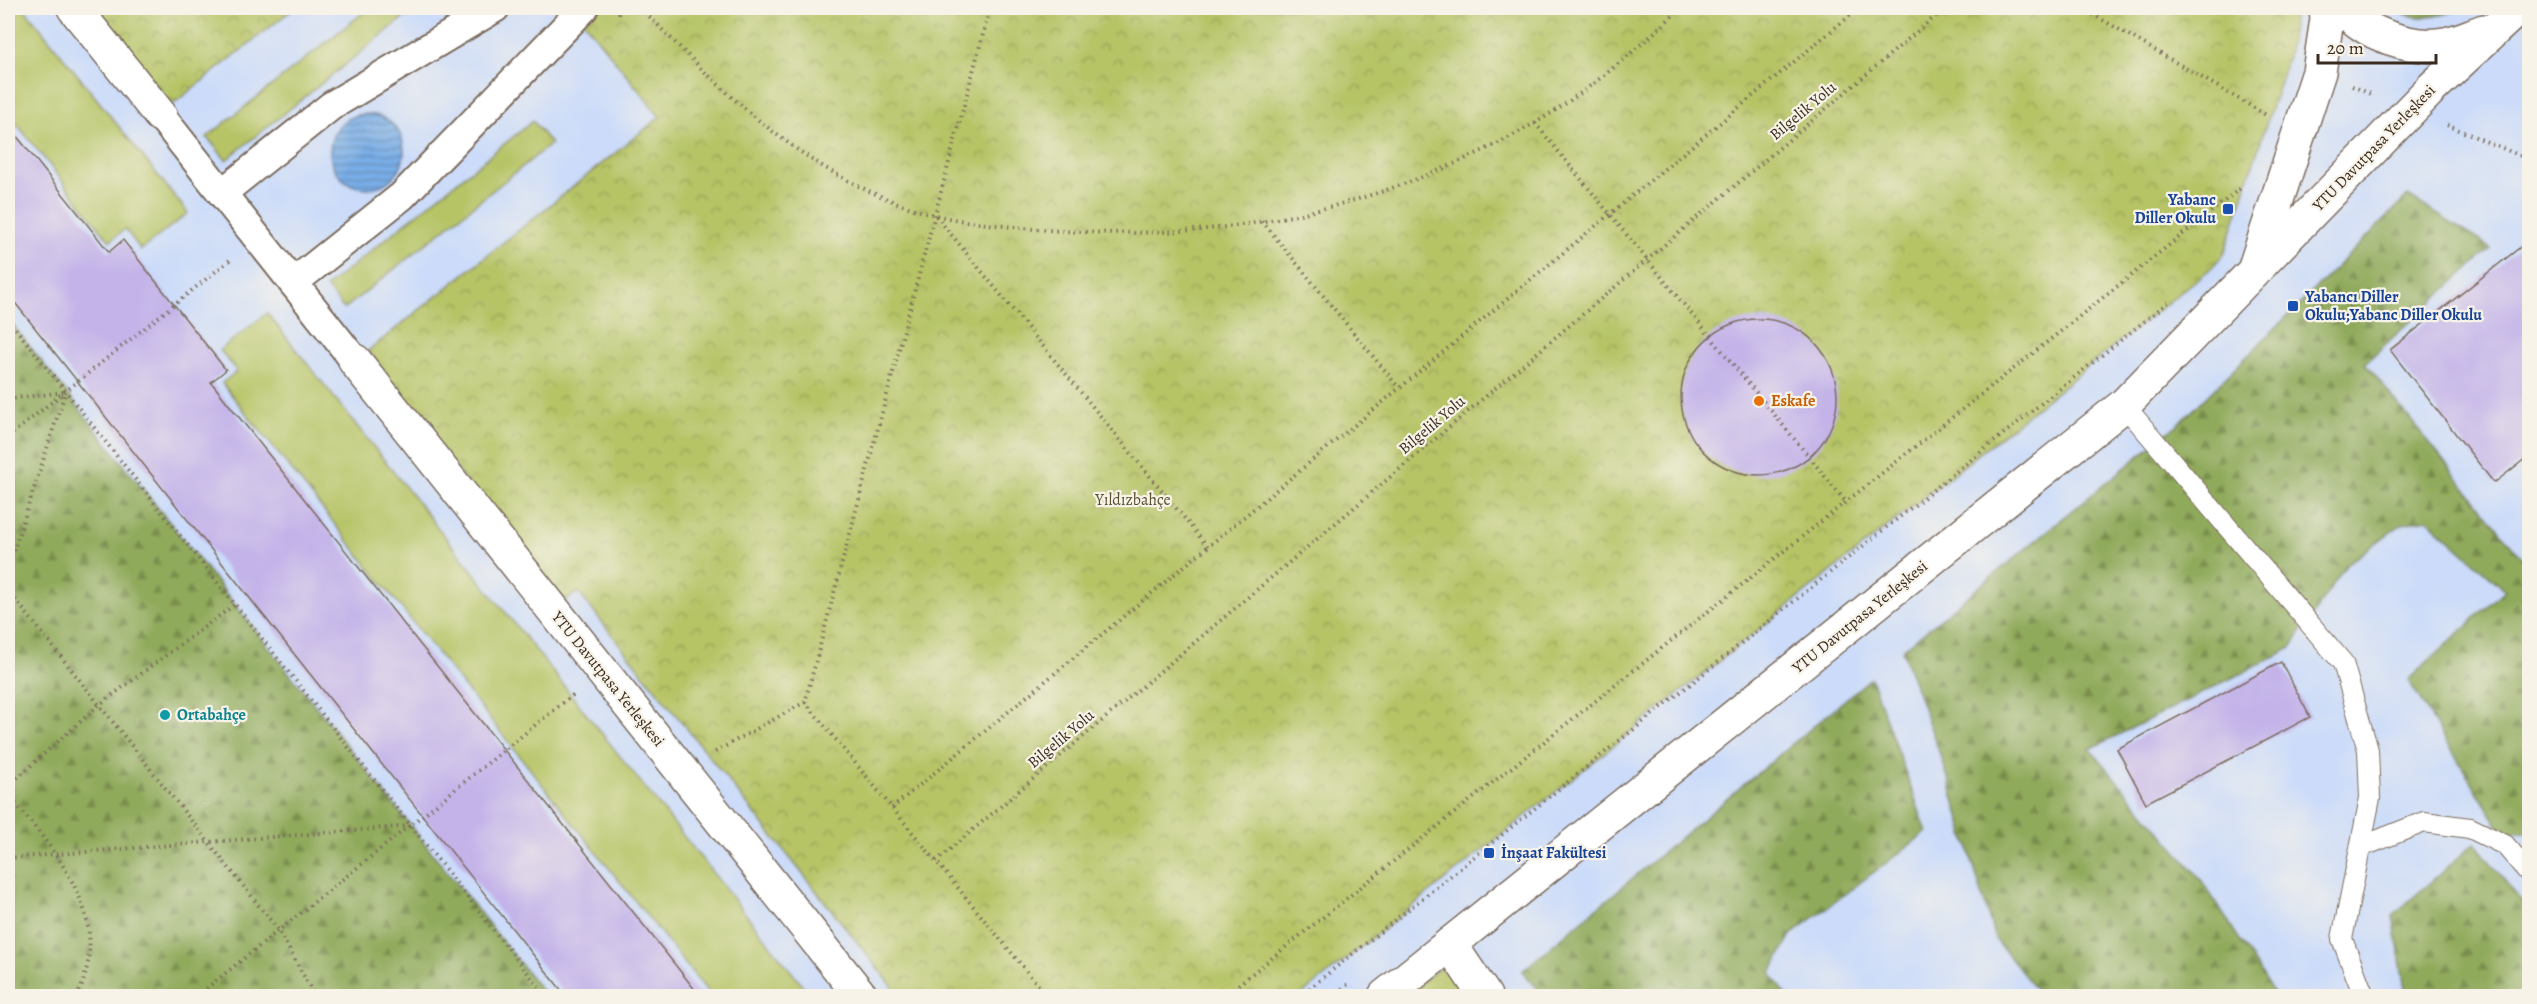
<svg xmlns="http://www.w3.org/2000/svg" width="2537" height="1004" font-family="Alegreya,serif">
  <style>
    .built { fill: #cbdbf9 }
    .green { fill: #b6c466; stroke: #787742; stroke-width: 1.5 }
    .forest { fill: url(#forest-firs); stroke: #666a3c; stroke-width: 1.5 }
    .park { fill: url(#park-crowns); stroke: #787742; stroke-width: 1.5 }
    .water { fill: url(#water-rules); stroke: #5a6c82; stroke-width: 1.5 }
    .building { fill: #c3b3e9 }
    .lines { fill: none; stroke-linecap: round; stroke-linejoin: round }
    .service-casing { stroke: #7c6c5e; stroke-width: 22 }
    .pedestrian-casing { stroke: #7c6c5e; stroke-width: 32 }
    .minor-casing { stroke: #7c6c5e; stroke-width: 36 }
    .path { stroke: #7c6c5e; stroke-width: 4; stroke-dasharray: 1.5 4.5; stroke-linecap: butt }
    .service { stroke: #fff; stroke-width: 20 }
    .pedestrian { stroke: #fff; stroke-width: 28 }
    .minor { stroke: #fff; stroke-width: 33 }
    .transit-dot { fill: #1a4fb4; stroke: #f7f3e8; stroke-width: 2 }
    .food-dot { fill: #e8710a; stroke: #f7f3e8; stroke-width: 2 }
    .culture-dot { fill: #0f9aa8; stroke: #f7f3e8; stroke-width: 2 }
    .labels { text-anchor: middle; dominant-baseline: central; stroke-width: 4.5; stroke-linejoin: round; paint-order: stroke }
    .street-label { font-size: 16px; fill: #3b2a1e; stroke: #f7f3e8 }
    .transit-label { font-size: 16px; font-weight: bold; fill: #164399; stroke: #f7f3e8; text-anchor: start }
    .food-label { font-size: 16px; font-weight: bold; fill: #c56008; stroke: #f7f3e8; text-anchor: start }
    .park-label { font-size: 16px; fill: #5a5030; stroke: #f7f3e8 }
    .culture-label { font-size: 16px; font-weight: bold; fill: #0d838f; stroke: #f7f3e8; text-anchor: start }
  </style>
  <defs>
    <pattern id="forest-firs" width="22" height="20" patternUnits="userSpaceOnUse" patternTransform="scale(1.5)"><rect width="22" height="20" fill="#90aa5b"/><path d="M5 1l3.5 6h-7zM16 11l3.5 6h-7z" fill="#778b4b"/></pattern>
    <pattern id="park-crowns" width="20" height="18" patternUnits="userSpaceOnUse" patternTransform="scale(1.5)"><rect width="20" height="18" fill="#b6c466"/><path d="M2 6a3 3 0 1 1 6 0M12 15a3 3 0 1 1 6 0" fill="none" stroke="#959f53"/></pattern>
    <pattern id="water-rules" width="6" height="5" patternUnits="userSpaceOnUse" patternTransform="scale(1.5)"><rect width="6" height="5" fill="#79ade6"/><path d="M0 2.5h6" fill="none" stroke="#648dba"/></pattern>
  </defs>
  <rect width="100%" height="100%" fill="#f7f3e8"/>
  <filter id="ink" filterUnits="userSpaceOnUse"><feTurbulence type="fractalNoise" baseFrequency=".0167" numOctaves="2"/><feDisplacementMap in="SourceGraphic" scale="12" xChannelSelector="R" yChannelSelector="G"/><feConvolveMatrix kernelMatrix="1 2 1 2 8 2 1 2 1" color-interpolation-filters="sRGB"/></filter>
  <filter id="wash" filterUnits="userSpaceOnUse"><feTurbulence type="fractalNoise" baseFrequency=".008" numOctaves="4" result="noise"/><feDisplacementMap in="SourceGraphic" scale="24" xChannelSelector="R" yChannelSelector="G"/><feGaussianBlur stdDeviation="1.35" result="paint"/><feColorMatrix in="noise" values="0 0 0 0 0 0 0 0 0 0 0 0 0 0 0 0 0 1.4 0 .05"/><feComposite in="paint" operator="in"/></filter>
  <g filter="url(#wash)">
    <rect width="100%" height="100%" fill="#f6e8d5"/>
    <!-- built -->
    <rect class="built" x="8" y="8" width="2521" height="988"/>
    <!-- green -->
    <g class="green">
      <path d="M 8,8 L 24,8 L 188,213 L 141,250 L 125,229 L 110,241 L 8,113 Z"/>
      <path d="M 369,8 L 416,8 L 226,160 L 207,137 Z"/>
      <path d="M 533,121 L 551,144 L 344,309 L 326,287 Z"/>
      <path d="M 267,313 L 811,996 L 711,996 L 222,383 L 237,371 L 220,350 Z"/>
      <path d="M 1445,964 L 1467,996 L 1404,996 Z"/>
    </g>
    <!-- forest -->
    <g class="forest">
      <path d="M 2389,8 L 2464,8 C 2436,18 2417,22 2389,8 Z"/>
      <path d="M 2408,196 L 2491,248 L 2365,363 L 2529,567 L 2529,833 L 2503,833 L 2408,680 L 2505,590 L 2427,519 L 2402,524 L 2346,565 L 2290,649 L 2090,749 L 2200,878 L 2276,996 L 2041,996 L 1995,939 L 1945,768 L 1902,650 L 2183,420 Z"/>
      <path d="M 8,319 L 66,392 L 546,996 L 8,996 Z"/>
      <path d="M 1871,678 L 1927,832 L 1791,935 L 1771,973 L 1787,996 L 1544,996 L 1522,971 Z"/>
      <path d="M 2475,843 L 2529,911 L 2529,996 L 2406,996 L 2393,915 Z"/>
    </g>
    <!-- park -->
    <g class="park">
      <path d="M 94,8 L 294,8 L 172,105 Z"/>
      <path d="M 573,8 L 2292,8 L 2293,19 L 2288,57 L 2224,254 L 2210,269 L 1300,996 L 900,996 L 578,592 L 559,606 L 368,351 L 660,117 Z"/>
    </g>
    <!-- water -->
    <circle class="water" cx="367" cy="151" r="37"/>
    <g id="blocks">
      <!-- building -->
      <g class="building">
        <path d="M 8,125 L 109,252 L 123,240 L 226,370 L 211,382 L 700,996 L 566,996 L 8,294 Z"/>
        <path d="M 2523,245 L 2530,253 L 2530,455 L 2494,483 L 2390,350 Z"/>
        <circle cx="1759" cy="397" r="78"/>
        <path d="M 2281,662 L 2310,717 L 2146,803 L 2117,749 Z"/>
      </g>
    </g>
  </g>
  <g filter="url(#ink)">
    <use href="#blocks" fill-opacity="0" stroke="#7c6c5e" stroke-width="1.5"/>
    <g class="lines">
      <!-- service casing -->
      <g class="service-casing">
        <g id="service">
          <path d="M 2124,405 L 2343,663 L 2368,750 L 2370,798 L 2342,939 L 2364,996"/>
          <path d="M 2361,847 L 2424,822 L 2470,828 L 2505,845 L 2530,874"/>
        </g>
      </g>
      <!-- pedestrian casing -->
      <g class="pedestrian-casing">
        <g id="pedestrian">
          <path d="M 160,115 L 355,361"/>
          <path d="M 222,193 L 331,106 L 495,8"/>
          <path d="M 293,283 L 402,196 L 584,8"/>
        </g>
      </g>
      <!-- minor casing -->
      <g class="minor-casing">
        <g id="minor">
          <path d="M 74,8 L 160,115"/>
          <path d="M 2344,8 C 2364,34 2412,50 2445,44 C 2458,42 2472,35 2484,31"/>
          <path d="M 2256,264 L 2319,72 L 2327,19 L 2326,8"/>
          <path d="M 355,361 L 861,996"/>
          <path d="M 1450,944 L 1485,996"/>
          <path d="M 1385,996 L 2124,405 L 2432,88 L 2518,8"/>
        </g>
      </g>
      <!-- path -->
      <g class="path">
        <path d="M 641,8 C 709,77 779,150 869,191 C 889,200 913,210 935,215 C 963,222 994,225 1023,228 C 1109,236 1201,235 1286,217 C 1371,200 1459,167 1533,124 C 1587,93 1636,50 1681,8"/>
        <path d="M 2082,8 L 2268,116"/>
        <path d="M 618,14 L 627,8"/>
        <path d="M 2352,86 L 2373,95"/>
        <path d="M 1535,123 L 1846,502"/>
        <path d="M 2447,125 L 2521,156 L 2530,164"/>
        <path d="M 936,216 L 1208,547"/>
        <path d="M 1262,221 L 1399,388"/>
        <path d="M 8,319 L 546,996"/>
        <path d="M 8,399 L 65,392"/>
        <path d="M 8,437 L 230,260"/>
        <path d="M 8,568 L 65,393"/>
        <path d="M 8,590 L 279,931 L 315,996"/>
        <path d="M 805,702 L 1047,996"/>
        <path d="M 715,752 L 805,702 L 990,8"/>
        <path d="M 8,786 L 99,705 L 234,605"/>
        <path d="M 8,794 C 46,842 102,899 87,967 C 84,978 83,987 76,996"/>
        <path d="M 892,808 L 1859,8"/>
        <path d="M 8,858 L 410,826"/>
        <path d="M 936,861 L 1945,8"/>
        <path d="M 197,996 L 574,694"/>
        <path d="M 1224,996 L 2241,188"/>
        <path d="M 1300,996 L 2171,300"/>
        <path d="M 1332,996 L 1351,982"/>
      </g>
      <!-- service -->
      <use href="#service" class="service"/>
      <!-- pedestrian -->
      <use href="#pedestrian" class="pedestrian"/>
      <!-- minor -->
      <use href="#minor" class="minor"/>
    </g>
  </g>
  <!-- markers -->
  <g class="transit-dot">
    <rect x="2222" y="203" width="12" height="12" rx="3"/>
    <rect x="2287" y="300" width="12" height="12" rx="3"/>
    <rect x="1483" y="847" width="12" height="12" rx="3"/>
  </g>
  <circle class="food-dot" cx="1759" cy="401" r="6"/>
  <circle class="culture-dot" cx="165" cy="715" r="6"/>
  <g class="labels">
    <!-- street labels -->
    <g class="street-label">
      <text transform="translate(1803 111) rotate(-40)">Bilgelik Yolu</text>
      <text transform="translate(2374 148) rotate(-46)">YTU Davutpasa Yerleşkesi</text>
      <text transform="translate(1432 425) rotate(-40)">Bilgelik Yolu</text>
      <text transform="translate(1860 617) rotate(-39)">YTU Davutpasa Yerleşkesi</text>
      <text transform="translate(608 679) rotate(51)">YTU Davutpasa Yerleşkesi</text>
      <text transform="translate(1061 739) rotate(-40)">Bilgelik Yolu</text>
    </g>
    <!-- transit labels -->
    <g class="transit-label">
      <text x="2216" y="200" text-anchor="end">Yabanc<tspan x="2216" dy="18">Diller Okulu</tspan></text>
      <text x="2305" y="297">Yabancı Diller<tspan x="2305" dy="18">Okulu;Yabanc Diller Okulu</tspan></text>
      <text x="1501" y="853">İnşaat Fakültesi</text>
    </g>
    <!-- food labels -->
    <g class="food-label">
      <text x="1771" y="401">Eskafe</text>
    </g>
    <!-- park labels -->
    <g class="park-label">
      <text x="1133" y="500">Yıldızbahçe</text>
    </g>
    <!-- culture labels -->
    <g class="culture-label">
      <text x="177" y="715">Ortabahçe</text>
    </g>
  </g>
  <!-- margin -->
  <rect width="2537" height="1004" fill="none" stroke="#f7f3e8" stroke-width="30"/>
  <!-- scale -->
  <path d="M2318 54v9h118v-9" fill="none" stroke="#3b2a1e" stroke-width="3"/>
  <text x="2327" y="54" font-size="18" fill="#3b2a1e" stroke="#f7f3e8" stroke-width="4.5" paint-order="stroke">20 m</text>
</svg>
